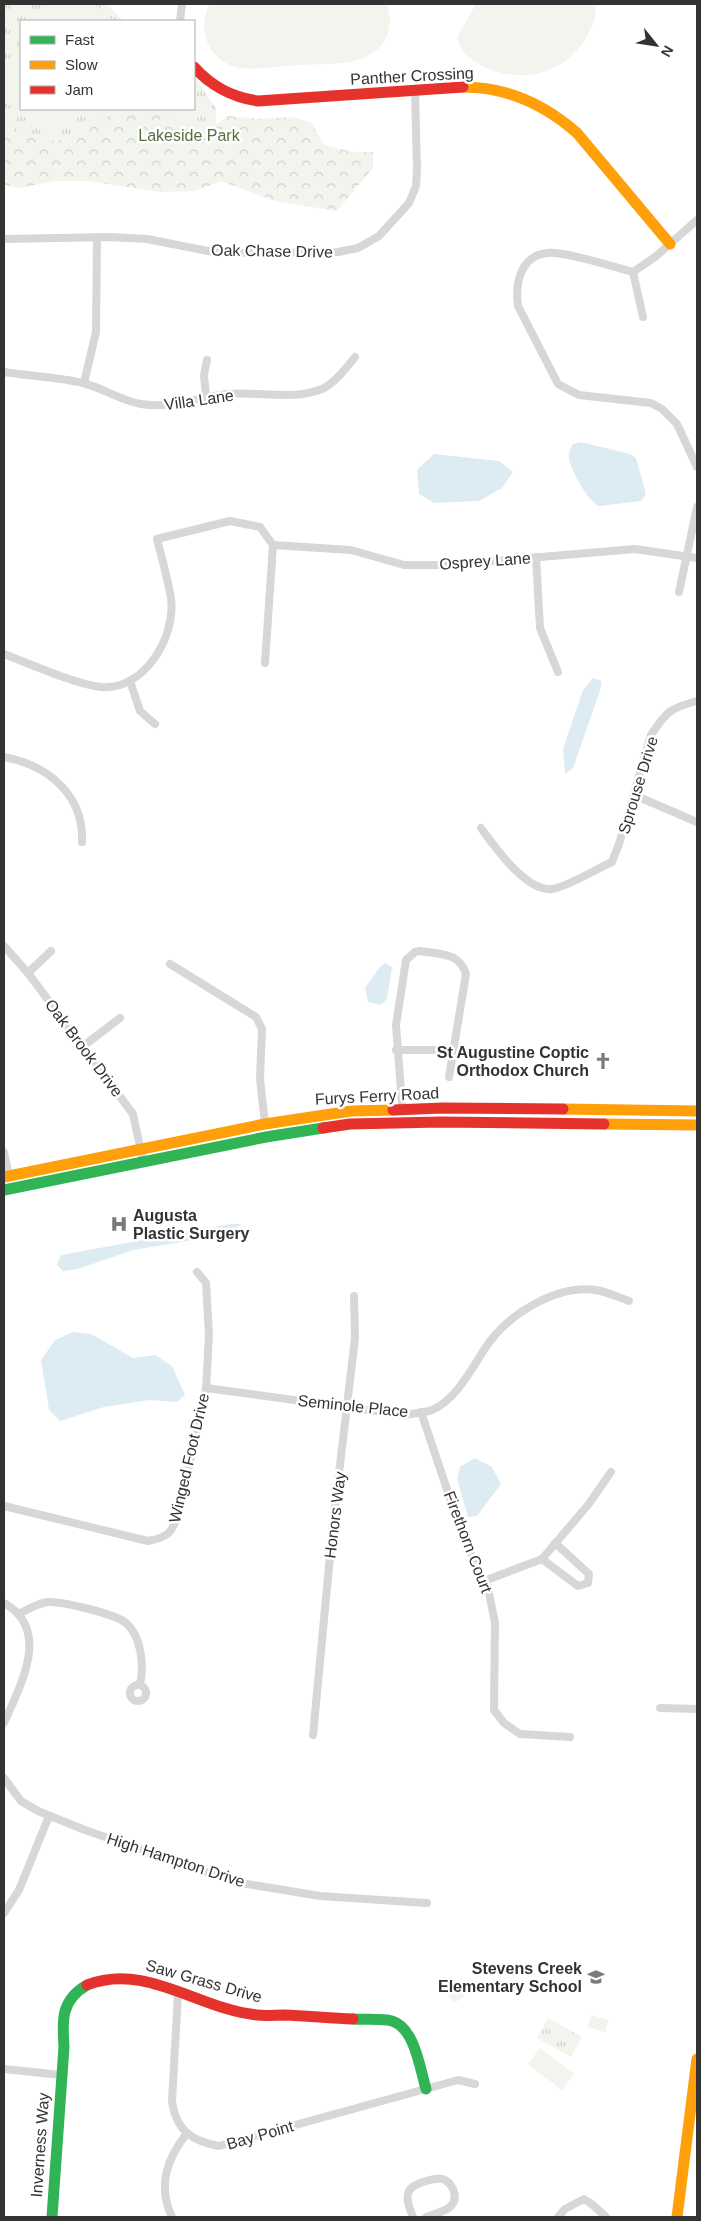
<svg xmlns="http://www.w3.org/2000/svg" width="701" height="2221" font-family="Arial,sans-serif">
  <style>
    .grass { fill: url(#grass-tufts) }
    .forest { fill: url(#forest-crowns) }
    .garden { fill: #f1f5ed }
    .water { fill: #ddebf3 }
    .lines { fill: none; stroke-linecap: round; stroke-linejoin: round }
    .street { stroke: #d7d7d7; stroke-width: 8 }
    .fast { stroke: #30b455; stroke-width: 11 }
    .slow { stroke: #ff9f0a; stroke-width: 11 }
    .jam { stroke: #e5322d; stroke-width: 11 }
    .labels { text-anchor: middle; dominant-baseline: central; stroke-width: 5; stroke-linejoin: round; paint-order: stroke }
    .street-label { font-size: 16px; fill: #333; stroke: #fff }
    .park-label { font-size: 16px; fill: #56703f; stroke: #fff }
    .poi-label { font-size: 16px; font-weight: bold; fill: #333; stroke: #fff; text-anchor: end }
  </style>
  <defs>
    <pattern id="grass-tufts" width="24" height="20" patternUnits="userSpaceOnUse" patternTransform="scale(1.25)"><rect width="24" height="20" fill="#f1f5ed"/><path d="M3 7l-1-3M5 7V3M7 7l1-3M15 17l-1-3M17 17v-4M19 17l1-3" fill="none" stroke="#cfd2cc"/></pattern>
    <pattern id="forest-crowns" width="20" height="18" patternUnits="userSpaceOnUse" patternTransform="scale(1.25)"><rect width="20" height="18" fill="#f1f5ed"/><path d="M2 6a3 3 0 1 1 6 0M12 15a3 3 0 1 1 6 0" fill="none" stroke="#cfd2cc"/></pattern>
  </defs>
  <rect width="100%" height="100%" fill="#fff"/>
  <!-- grass -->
  <g class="grass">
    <path d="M 4,4 L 106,4 L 124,21 L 21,21 L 21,109 L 194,109 L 194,76 L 216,108 L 216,162 L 4,159 Z"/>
    <path d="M 548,2018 L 582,2037 L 571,2057 L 537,2038 Z"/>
  </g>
  <!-- forest -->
  <path class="forest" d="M 120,109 L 178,109 L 173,127 L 184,137 L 200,135 L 228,116 L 261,119 L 290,117 L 311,122 L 324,145 L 353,152 L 373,152 L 373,168 L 337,211 L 275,201 L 221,181 L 195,191 L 159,192 L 88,181 L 55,181 L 20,188 L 4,185 L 4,118 L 22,133 L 50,141 L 73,139 Z"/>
  <!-- garden -->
  <g class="garden">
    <path d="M 57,4 L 94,4 L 114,21 L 41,21 Z"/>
    <path d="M 210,4 L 387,4 C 391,15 391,27 386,38 C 370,69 326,63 297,65 C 279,66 258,70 239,68 C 210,62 195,30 210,4 Z"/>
    <path d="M 476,4 L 595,4 C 597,16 594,21 589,32 C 570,70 530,84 492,70 C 483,67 472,61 465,54 C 461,50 459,42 457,37 Z"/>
    <path d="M 21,44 L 21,99 L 4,83 L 4,65 Z"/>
    <path d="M 33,109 L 76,109 L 57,130 Z"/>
    <path d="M 452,1976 L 465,1996 L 454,2003 L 441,1983 Z"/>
    <path d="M 591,2015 L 609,2020 L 605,2032 L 588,2027 Z"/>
    <path d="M 540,2048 L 574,2074 L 562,2090 L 528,2064 Z"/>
  </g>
  <!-- water -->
  <g class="water">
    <path d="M 581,442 L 630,454 L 636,458 L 646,494 L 641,501 L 599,506 C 588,502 572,472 569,459 C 568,454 570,449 573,444 Z"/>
    <path d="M 434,454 L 499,461 L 513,472 L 502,488 L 479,501 L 434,503 L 419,494 L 417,470 Z"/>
    <path d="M 593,678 L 602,681 L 600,691 L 573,768 L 565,774 L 563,749 L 583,690 Z"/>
    <path d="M 385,963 L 392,967 L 387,999 L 381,1005 L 368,1002 L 365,988 L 380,967 Z"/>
    <path d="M 231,1224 L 242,1224 L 223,1235 L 133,1250 L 78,1269 L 63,1271 L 57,1265 L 61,1255 Z"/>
    <path d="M 73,1332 L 91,1334 L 133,1358 L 155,1355 L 172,1366 L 185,1395 L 177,1402 L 149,1400 L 104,1407 L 60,1421 L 49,1410 L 41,1360 L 55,1340 Z"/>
    <path d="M 475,1458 L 492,1467 L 501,1484 L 477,1516 L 468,1517 L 457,1479 L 460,1467 Z"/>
  </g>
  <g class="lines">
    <!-- street -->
    <g class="street">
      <path d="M 180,21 L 182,4"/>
      <path d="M 697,220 L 655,257 L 633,272 C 614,267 564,251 547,253 C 520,256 515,284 518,306 L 558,384 L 579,395 L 651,403 L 662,409 L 677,424 L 697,467"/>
      <path d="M 4,239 L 110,237 L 147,239 L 218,253 L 338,252 L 358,248 L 379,236 L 409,203 L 416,186 L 417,169 L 415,91"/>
      <path d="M 633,272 L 643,317"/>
      <path d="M 4,372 C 30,376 58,377 83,383 C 103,388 121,401 141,404 C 170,409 198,397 227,394 C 259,391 292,401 322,389 C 335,383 346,368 355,357"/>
      <path d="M 84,383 L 96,332 L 97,237"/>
      <path d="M 206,397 L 204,375 L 207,360"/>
      <path d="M 273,545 L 351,550 L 404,565 L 445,565 L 635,549 L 697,558"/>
      <path d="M 536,557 L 540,628 L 558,672"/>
      <path d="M 679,592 L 697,507"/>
      <path d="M 4,654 C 30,664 75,684 101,687 C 144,691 176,637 171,599 C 168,579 162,559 157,539 L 230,521 L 260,527 L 273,545 L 265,663"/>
      <path d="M 130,681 L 140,711 L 155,724"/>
      <path d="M 4,757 C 47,765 84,794 82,842"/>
      <path d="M 634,795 L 697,822"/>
      <path d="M 481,828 C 495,847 526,892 552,889 C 567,887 596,869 612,862 L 619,844 L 651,735 C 666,712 670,708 697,701"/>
      <path d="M 4,946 L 28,973 L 133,1114 L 143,1161"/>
      <path d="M 170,964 L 256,1017 L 262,1029 L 260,1079 L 265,1124"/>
      <path d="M 28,973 L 51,951"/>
      <path d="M 82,1047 L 120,1018"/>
      <path d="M 396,1050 L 453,1050"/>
      <path d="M 405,1109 L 402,1104 L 396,1025 L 406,960 L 415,952 L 421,951 C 441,955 459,952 466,974 L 449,1077"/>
      <path d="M 4,1152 L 9,1176"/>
      <path d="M 206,1388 L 405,1415 C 413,1413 424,1413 432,1410 C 456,1400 472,1368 486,1347 C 507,1315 556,1284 596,1290 C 607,1292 618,1297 629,1301"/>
      <path d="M 421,1412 L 464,1540 L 488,1588 L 495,1623 L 494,1710 L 504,1723 L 520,1734 L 570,1737"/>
      <path d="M 4,1506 L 148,1541 C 170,1537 172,1532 179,1512 L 206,1388 L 209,1335 L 206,1283 L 197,1272"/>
      <path d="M 542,1559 L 578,1586 L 588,1583 L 589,1574 L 555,1543"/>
      <path d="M 484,1581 L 542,1559 L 588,1505 L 611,1472"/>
      <path d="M 4,1603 C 52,1630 20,1686 4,1723"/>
      <path d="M 19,1614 C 28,1609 38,1603 48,1602 C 61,1601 116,1614 126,1623 C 142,1637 144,1666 140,1685"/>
      <circle cx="138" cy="1693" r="8"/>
      <path d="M 660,1708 L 697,1709"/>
      <path d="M 313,1735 L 333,1524 L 355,1338 L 354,1296"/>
      <path d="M 4,1778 L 21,1801 L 38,1811 L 85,1830 L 235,1882 L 320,1896 L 427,1903"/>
      <path d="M 4,1913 L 19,1890 L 49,1816"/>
      <path d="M 178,1993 L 172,2101 C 176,2130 191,2141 219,2146 L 458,2080 L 475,2084"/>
      <path d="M 4,2069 L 61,2075"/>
      <path d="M 172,2217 C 157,2185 167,2159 187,2133"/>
      <path d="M 413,2217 C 410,2209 405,2199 409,2191 C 413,2183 434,2178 442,2179 C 447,2180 451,2185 453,2189 C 461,2209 440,2212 426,2217"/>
      <path d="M 558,2217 L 565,2209 L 584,2199 L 593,2205 L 606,2217"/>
    </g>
    <!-- fast -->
    <g class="fast">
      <path d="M 4,1190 L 266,1137 L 323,1128"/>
      <path d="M 353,2019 C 365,2020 381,2018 392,2021 C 415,2028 420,2069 426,2089"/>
      <path d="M 52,2217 L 64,2047 C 62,2020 61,2000 87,1985"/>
    </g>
    <!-- slow -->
    <g class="slow">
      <path d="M 463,87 C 507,87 544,104 577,133 L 670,244"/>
      <path d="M 563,1109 L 697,1111"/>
      <path d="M 604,1124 L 697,1125"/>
      <path d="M 4,1177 L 265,1124 L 351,1111 L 393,1110"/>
      <path d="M 677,2217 L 697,2059"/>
    </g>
    <!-- jam -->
    <g class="jam">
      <path d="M 194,67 C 212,87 232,97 258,101 L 463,87"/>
      <path d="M 393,1110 L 443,1108 L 563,1109"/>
      <path d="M 323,1128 L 350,1124 L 440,1122 L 604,1124"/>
      <path d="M 87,1985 C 146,1962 198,2009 257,2015 C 266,2016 275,2015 284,2015 C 307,2016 330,2018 353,2019"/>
    </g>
  </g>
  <!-- icons -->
  <defs>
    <g id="church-bare" transform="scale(1.35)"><path d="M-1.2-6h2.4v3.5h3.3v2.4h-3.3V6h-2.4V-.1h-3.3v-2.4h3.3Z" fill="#7a7a7a" stroke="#fff" stroke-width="2.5" paint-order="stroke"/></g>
    <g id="hospital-bare" transform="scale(1.35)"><path d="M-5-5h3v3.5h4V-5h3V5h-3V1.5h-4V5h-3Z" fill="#7a7a7a" stroke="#fff" stroke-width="2.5" paint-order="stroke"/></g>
    <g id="school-bare" transform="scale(1.35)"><path d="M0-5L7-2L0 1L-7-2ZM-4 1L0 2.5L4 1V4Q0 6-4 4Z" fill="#7a7a7a" stroke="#fff" stroke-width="2.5" paint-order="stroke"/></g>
  </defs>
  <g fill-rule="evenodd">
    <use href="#church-bare" x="603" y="1061"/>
    <use href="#hospital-bare" x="119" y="1224"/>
    <use href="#school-bare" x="596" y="1977"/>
  </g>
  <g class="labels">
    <!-- street labels -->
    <g class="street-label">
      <text transform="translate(412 76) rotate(-3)">Panther Crossing</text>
      <text transform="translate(272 251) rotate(1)">Oak Chase Drive</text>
      <text transform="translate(199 400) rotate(-8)">Villa Lane</text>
      <text transform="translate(485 561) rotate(-4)">Osprey Lane</text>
      <text transform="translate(638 785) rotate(-73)">Sprouse Drive</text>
      <text transform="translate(84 1048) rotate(53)">Oak Brook Drive</text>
      <text transform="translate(377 1096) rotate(-3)">Furys Ferry Road</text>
      <text transform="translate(353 1406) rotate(6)">Seminole Place</text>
      <text transform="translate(189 1458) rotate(-77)">Winged Foot Drive</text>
      <text transform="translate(335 1515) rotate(-83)">Honors Way</text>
      <text transform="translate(468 1542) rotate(69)">Firethorn Court</text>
      <text transform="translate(176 1860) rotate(18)">High Hampton Drive</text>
      <text transform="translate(204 1981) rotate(16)">Saw Grass Drive</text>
      <text transform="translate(260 2135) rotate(-16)">Bay Point</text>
      <text transform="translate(40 2145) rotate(-86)">Inverness Way</text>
    </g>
    <!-- park labels -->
    <g class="park-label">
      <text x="189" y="135">Lakeside Park</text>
    </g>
    <!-- poi labels -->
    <g class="poi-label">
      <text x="589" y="1052">St Augustine Coptic<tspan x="589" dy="18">Orthodox Church</tspan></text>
      <text x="133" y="1215" text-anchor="start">Augusta<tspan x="133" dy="18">Plastic Surgery</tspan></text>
      <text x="582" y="1968">Stevens Creek<tspan x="582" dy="18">Elementary School</tspan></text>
    </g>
  </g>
  <!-- border -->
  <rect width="701" height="2221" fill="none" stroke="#333333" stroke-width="10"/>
  <!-- legend -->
  <rect x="20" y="20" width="175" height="90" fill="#ffffff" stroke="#adadad"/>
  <rect x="30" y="36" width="25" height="8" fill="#30b455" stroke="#adadad"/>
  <text x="65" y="45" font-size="15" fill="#333333">Fast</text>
  <rect x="30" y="61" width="25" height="8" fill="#ff9f0a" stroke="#adadad"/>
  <text x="65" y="70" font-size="15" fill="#333333">Slow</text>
  <rect x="30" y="86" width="25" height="8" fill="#e5322d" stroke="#adadad"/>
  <text x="65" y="95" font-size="15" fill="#333333">Jam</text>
  <!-- north arrow -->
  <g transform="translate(656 45) rotate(120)" stroke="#ffffff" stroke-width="4" paint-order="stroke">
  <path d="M0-4L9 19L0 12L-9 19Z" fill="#333333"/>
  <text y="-8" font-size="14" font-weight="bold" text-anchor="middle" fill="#333333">N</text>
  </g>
</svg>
